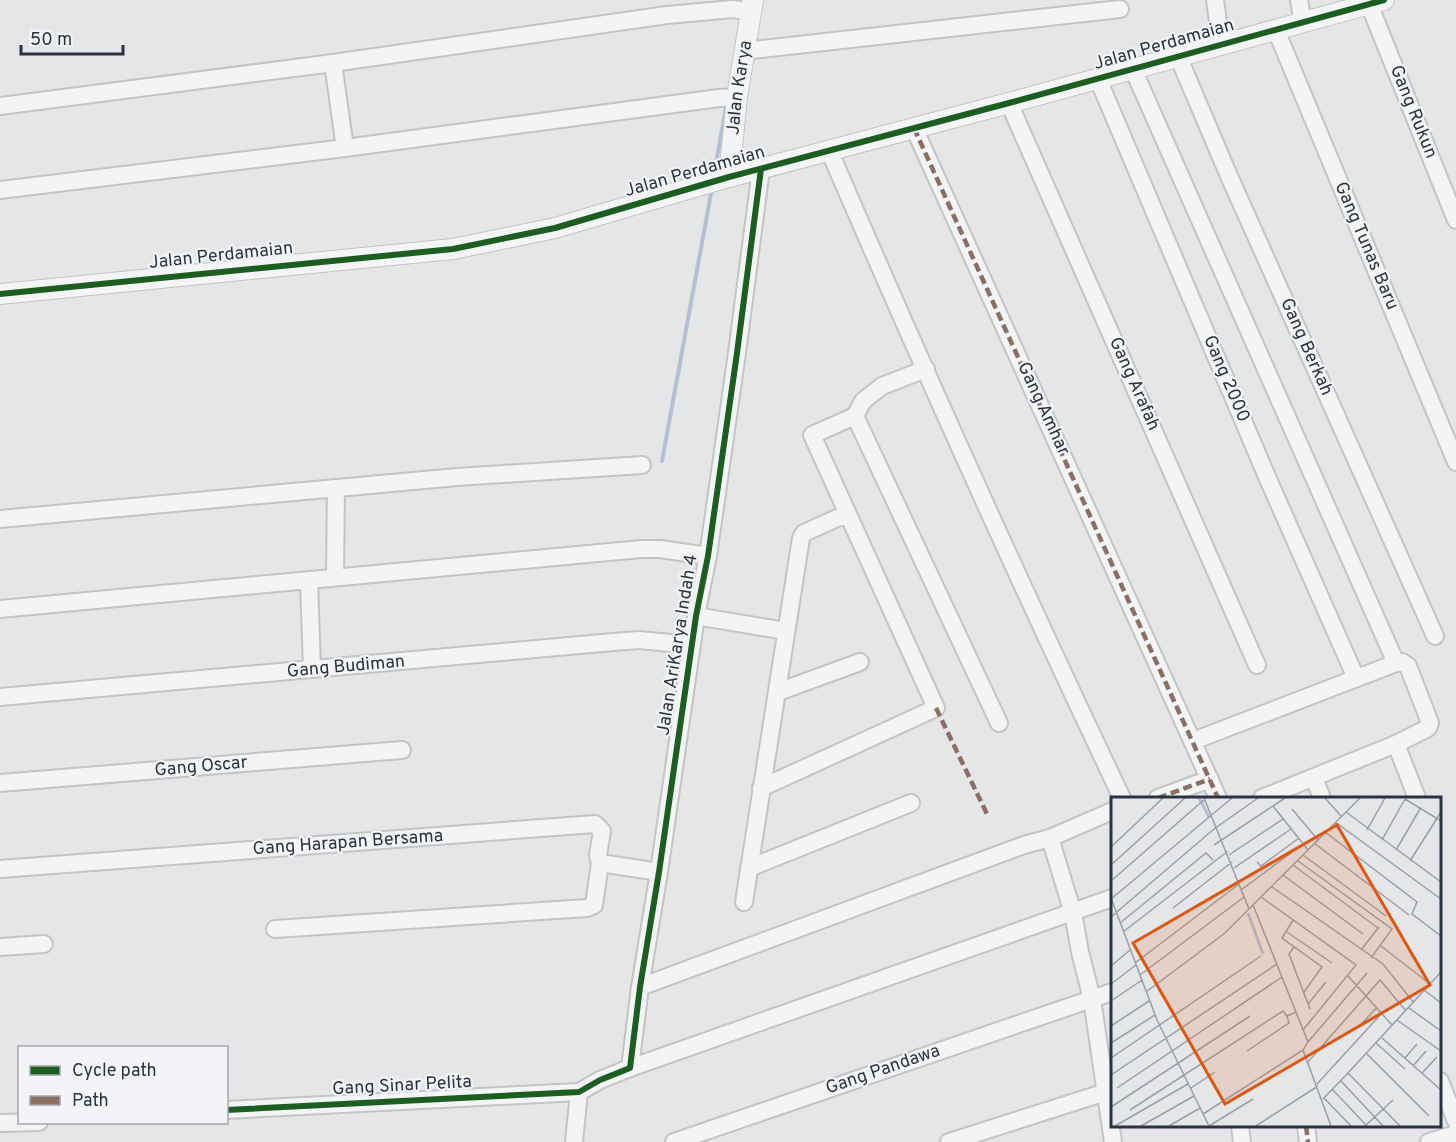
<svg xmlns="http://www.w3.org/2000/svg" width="1456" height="1142" font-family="Overpass,sans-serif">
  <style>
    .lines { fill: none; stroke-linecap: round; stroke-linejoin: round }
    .stream { stroke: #b4c0d2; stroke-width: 4 }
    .minor-casing { stroke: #c2c4c6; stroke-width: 20 }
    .tertiary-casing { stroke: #c2c4c6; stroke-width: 22 }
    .minor { stroke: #f3f4f5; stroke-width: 16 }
    .tertiary { stroke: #f3f4f5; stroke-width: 20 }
    .quiet { stroke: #8d6e63; stroke-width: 4.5; stroke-dasharray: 9 4.5; stroke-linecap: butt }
    .cycleway-casing { stroke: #f2f4f7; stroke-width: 10 }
    .cycleway { stroke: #1b5e20; stroke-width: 6 }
    .labels { text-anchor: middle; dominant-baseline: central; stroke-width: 4.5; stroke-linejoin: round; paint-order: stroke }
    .street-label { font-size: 18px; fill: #2b3241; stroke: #f2f4f7 }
    .inset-river { fill: none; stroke: #b4c0d2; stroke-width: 3 }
    .inset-road { fill: none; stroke: #9a9ea5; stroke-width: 1.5 }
    .view { fill: #df570f; fill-opacity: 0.15; stroke: #df570f; stroke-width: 3 }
    .inset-edge { fill: none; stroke: #2b3241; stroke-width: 3 }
  </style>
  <rect width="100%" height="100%" fill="#e4e6e8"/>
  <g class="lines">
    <!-- stream -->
    <g class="stream">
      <path d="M 714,174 L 727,102"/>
      <path d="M 662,461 L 712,188"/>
    </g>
    <!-- minor casing -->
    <g class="minor-casing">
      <g id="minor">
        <path d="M 1215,0 L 1221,44"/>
        <path d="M 1299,0 L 1303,22"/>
        <path d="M 1369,4 L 1456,220"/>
        <path d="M 1276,30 L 1456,462"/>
        <path d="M 744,51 L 1120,9"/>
        <path d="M 1178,56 L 1229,176 L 1435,636"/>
        <path d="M 333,63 L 345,148"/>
        <path d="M 1133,69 L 1396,663"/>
        <path d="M 1098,79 L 1268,479 L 1356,678"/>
        <path d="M 1009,103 L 1257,665"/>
        <path d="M 0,106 L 333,63 L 667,15 L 733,9 L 750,12"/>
        <path d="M 914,128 L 1218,798"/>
        <path d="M 829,150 C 923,368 1020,584 1122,798"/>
        <path d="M 0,190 L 345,148 L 719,98 L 737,97"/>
        <path d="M 855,416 L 999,723"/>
        <path d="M 0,519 L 457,477 L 642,465"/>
        <path d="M 335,577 L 336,488"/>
        <path d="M 309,580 L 312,669"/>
        <path d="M 0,609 L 641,549 L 660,549 L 708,556"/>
        <path d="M 696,616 L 786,631"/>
        <path d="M 778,692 L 860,662"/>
        <path d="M 0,697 L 613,642 L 639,640 L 692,645"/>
        <path d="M 1193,741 L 1396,663 L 1402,662 L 1408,666 L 1430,723 L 1428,728 L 1396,744 L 1262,798"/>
        <path d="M 1396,744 L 1417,798"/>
        <path d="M 1314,778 L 1322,798"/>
        <path d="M 0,783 L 402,750"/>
        <path d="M 761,788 L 936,708 L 812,435 L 855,416 L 863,401 L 882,386 L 926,369"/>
        <path d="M 1158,798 L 1210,779"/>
        <path d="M 1050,838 L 1073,913 L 1080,952 L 1092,999 L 1113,1142"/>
        <path d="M 749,868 L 911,803"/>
        <path d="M 0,869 L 595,824 L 602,831 L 598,855 L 600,863 L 659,872"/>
        <path d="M 744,902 L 801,538 L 804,533 L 837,518 L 848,516"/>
        <path d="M 275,929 L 587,908 L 594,905 L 600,863"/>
        <path d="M 0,947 L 44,944"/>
        <path d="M 640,987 L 1024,845 L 1050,838 L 1112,811"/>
        <path d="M 630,1068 L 1112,898"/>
        <path d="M 1440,1081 L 1456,1121"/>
        <path d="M 226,1110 L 579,1092 L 600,1080 L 630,1068 L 640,987 L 659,872 L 696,616 L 708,556 L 737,353 L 761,169"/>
        <path d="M 0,1123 L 39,1122"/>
        <path d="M 1240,1126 L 1242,1142"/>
        <path d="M 1306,1126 L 1308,1142"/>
        <path d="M 574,1142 L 579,1092"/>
        <path d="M 674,1142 L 1112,992"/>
        <path d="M 949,1142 L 1106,1092"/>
        <path d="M 1429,1142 L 1456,1134"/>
      </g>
    </g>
    <!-- tertiary casing -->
    <g class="tertiary-casing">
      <g id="tertiary">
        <path id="s1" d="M 729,177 L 737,97 L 753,0"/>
        <path d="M 0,294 L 453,249 L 555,228 L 729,177 L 1009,103 L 1384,0"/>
      </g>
    </g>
    <!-- minor -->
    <use href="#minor" class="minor"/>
    <!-- tertiary -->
    <use href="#tertiary" class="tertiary"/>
    <!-- quiet -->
    <g class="quiet">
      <path d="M 914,128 L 1218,798"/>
      <path d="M 936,708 L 987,814"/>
      <path d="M 1158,798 L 1210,779"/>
      <path d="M 1306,1126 L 1308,1142"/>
    </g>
    <!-- cycleway casing -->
    <g class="cycleway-casing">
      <g id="cycleway">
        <path d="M 0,294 L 453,249 L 555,228 L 729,177 L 1009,103 L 1384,0"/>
        <path d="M 226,1110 L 579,1092 L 600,1080 L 630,1068 L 640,987 L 659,872 L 696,616 L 708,556 L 737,353 L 761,169"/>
      </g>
    </g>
    <!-- cycleway -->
    <use href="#cycleway" class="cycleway"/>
  </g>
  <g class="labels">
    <!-- street labels -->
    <g class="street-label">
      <text transform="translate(1164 45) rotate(-16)">Jalan Perdamaian</text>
      <text stroke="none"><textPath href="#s1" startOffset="90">Jalan Karya</textPath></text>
      <text transform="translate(1413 112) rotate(68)">Gang Rukun</text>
      <text transform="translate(695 172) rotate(-16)">Jalan Perdamaian</text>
      <text transform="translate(1366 246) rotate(67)">Gang Tunas Baru</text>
      <text transform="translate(221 256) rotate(-6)">Jalan Perdamaian</text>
      <text transform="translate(1306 347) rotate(66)">Gang Berkah</text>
      <text transform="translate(1226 379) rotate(67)">Gang 2000</text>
      <text transform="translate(1134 384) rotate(66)">Gang Arafah</text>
      <text transform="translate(1043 409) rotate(65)">Gang Amhar</text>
      <text transform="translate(678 645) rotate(-81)">Jalan AriKarya Indah 4</text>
      <text transform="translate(346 667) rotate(-5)">Gang Budiman</text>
      <text transform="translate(201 767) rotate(-5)">Gang Oscar</text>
      <text transform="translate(348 843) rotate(-4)">Gang Harapan Bersama</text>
      <text transform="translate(883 1070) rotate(-19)">Gang Pandawa</text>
      <text transform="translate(402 1086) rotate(-3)">Gang Sinar Pelita</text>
    </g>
  </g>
  <!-- overview -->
  <g transform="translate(1111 797)">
    <rect width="330" height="330" fill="#e4e6e8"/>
    <path class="inset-river" d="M 88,1 L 98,20M 137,116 L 152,157"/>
    <path class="inset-road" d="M 93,1 L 138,112M 214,1 L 230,19M 294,2 L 330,24M 162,9 L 197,53M 181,12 L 207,43M 235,15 L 330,85M 224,25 L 330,102M 256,33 L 274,1M 214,35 L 306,105 L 301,117 L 330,139M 271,43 L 294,2M 203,46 L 298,118M 103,48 L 174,1M 0,50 L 52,1M 285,53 L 309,12M 118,58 L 172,22M 192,58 L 275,119M 187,64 L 281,132 L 260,161M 299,64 L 330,15M 146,65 L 150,69 L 188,41M 0,68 L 74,1M 182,68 L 267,131M 123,71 L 180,32M 172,78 L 252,137M 0,84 L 95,1M 161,90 L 272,167 L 303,206M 130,93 L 180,56M 150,100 L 245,168 L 192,233M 0,101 L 46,223 L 98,329M 0,102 L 121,1M 62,111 L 121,65M 0,120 L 103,32 L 147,1M 182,123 L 171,141 L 211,170 L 193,195M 9,126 L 95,56 L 102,63M 12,135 L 117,54M 176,135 L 221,166M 270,149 L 319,187M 183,150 L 178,157 L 199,212M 250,153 L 268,130M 24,166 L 128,87M 0,169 L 19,153M 29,178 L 133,100M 237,179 L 281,228M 0,187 L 25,168M 313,193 L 330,206M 35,195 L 114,136 L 249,1M 0,204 L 31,183M 197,207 L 215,185M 298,211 L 330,234M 286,223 L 330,254M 0,229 L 38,204M 247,231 L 266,210M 271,241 L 330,293M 197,245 L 256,176M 0,246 L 44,218M 265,246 L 294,272M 192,253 L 220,329M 136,254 L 178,226 L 176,219M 256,257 L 318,319M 0,261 L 150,159M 294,261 L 306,247M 197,265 L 269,183 L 295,214M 302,269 L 315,254M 237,276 L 330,175M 311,276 L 326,260M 0,278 L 166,167M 230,284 L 272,329M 206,287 L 271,216M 6,291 L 171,180M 80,291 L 104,275M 221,292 L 256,329M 213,301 L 240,329M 212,302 L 237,276 L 289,329M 0,310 L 139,219M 19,313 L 172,214 L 176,219 L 185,215M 92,317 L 192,253 L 197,245 L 142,108M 4,329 L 77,287M 30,329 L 83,299M 58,329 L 89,311M 98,329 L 142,302M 145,329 L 207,289M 254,329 L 282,303"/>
    <path class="view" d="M 226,28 L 319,188 L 114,307 L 22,146 Z"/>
    <rect width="330" height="330" class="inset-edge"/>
  </g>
  <!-- legend -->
  <rect x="18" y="1046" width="210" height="78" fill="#f2f4f7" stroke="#a2a6ae" stroke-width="1.5"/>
  <rect x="30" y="1066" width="30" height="9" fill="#1b5e20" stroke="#a2a6ae" stroke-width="1.5"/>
  <text x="72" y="1076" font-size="18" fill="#2b3241">Cycle path</text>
  <rect x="30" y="1096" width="30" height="9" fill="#8d6e63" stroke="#a2a6ae" stroke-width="1.5"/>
  <text x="72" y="1106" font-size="18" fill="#2b3241">Path</text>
  <!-- scale -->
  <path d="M21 45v9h102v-9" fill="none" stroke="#2b3241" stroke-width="3"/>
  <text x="30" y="45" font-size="18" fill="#2b3241" stroke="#f2f4f7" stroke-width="4.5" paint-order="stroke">50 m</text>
</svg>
